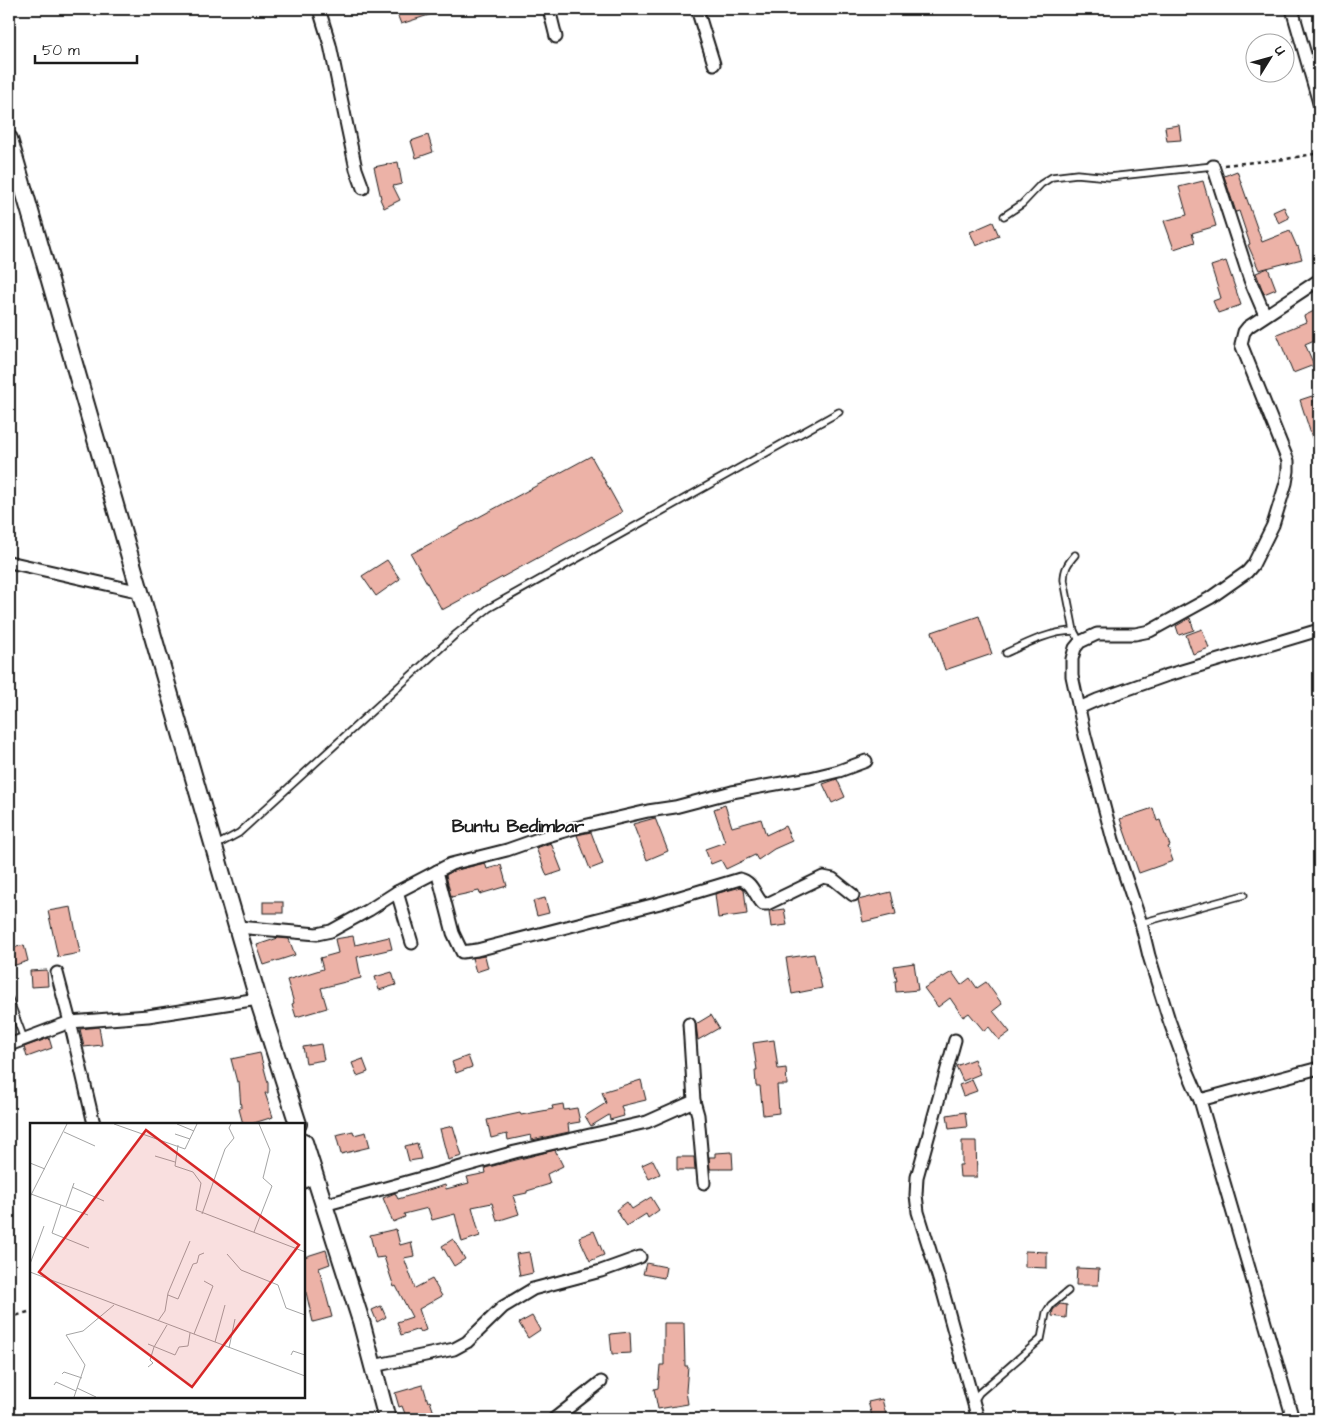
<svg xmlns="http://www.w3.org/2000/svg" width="1328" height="1428" font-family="'Architects Daughter',sans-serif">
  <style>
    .building { fill: #ecb2a7; stroke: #1c1c1c }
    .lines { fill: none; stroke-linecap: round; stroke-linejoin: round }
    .lane-casing { stroke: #1c1c1c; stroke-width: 9 }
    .street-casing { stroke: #1c1c1c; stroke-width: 15 }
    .secondary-casing { stroke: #1c1c1c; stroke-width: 20 }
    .path { stroke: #1c1c1c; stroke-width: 2.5; stroke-dasharray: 4 4; stroke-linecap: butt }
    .lane { stroke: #fff; stroke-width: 5.5 }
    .street { stroke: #fff; stroke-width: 11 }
    .secondary { stroke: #fff; stroke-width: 16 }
    .labels { text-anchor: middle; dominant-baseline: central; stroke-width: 4; stroke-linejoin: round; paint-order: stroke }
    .quarter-label { font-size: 18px; font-weight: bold; fill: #1c1c1c; stroke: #fff }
    .inset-road { fill: none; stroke: #a4a4a4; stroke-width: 1 }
    .view { fill: #d62828; fill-opacity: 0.15; stroke: #d62828; stroke-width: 2.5 }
    .inset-edge { fill: none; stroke: #1c1c1c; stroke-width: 2.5 }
  </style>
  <rect width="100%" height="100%" fill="#fff"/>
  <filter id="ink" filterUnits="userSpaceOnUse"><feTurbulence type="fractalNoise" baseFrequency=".02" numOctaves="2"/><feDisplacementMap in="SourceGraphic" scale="10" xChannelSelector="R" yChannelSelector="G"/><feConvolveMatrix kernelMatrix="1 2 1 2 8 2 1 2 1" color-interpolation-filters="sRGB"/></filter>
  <g filter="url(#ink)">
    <!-- building -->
    <g class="building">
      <path d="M 395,9 L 440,9 L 441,11 L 401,24 Z"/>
      <path d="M 1179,125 L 1181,140 L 1167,141 L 1165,127 Z"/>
      <path d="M 428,135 L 433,152 L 416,158 L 411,141 Z"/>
      <path d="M 398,162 L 402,184 L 393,186 L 400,200 L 384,208 L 380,199 L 381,198 L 374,167 Z"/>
      <path d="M 1237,171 L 1262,242 L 1290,231 L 1297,247 L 1298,246 L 1302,259 L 1259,270 L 1248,245 L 1250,244 L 1239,211 L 1236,212 L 1224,176 Z"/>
      <path d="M 1203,181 L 1216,226 L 1192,233 L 1195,242 L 1174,249 L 1164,221 L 1187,215 L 1179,187 Z"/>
      <path d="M 1284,207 L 1289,218 L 1279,223 L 1273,212 Z"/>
      <path d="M 993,222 L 999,236 L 976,246 L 970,232 Z"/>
      <path d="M 1226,261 L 1241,305 L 1218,313 L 1213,301 L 1221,298 L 1211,266 Z"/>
      <path d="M 1268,268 L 1276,289 L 1264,294 L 1256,273 Z"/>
      <path d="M 1316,310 L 1319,317 L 1319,338 L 1305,344 L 1314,365 L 1293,373 L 1277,334 L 1306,322 L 1304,316 Z"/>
      <path d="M 1312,396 L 1319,419 L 1319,452 L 1317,453 L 1300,400 Z"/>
      <path d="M 591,456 L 622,512 L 442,610 L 411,554 Z"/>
      <path d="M 387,560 L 400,579 L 376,596 L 362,576 Z"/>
      <path d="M 979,616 L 992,654 L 945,670 L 932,632 Z"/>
      <path d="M 1190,618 L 1194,630 L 1179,635 L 1176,626 Z"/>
      <path d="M 1202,629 L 1209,648 L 1193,654 L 1186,635 Z"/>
      <path d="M 837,779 L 845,797 L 832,803 L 823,784 Z"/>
      <path d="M 725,805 L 732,827 L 761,819 L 766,835 L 785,826 L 792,841 L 774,849 L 758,860 L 755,855 L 726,869 L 721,860 L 711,864 L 705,849 L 725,842 L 714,809 Z"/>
      <path d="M 1153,808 L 1157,821 L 1160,820 L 1165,835 L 1166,835 L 1170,846 L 1168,847 L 1173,861 L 1139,873 L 1120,819 Z"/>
      <path d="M 655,818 L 668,851 L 647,860 L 633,824 Z"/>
      <path d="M 591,832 L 603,864 L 590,869 L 577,835 Z"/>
      <path d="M 551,843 L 562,871 L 547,876 L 536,848 Z"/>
      <path d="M 485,863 L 487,869 L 501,865 L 507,886 L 480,894 L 479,891 L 451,897 L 446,875 L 453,871 Z"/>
      <path d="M 741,887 L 744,889 L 747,914 L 718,918 L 715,894 Z"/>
      <path d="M 891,892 L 896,914 L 863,922 L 858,900 Z"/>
      <path d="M 545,898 L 549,913 L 537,916 L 533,901 Z"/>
      <rect x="263" y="902" width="20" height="11"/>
      <path d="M 71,907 L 80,953 L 58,957 L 48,911 Z"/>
      <path d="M 784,909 L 787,925 L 771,927 L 769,911 Z"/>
      <path d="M 353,936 L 355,945 L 389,937 L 392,949 L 357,957 L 361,978 L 321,988 L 327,1008 L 296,1017 L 292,1004 L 294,1003 L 287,980 L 323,969 L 320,958 L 338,953 L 335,939 Z"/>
      <path d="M 278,938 L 289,939 L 295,955 L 264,965 L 257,945 Z"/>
      <path d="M 24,945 L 28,961 L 9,967 L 9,949 Z"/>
      <path d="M 814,954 L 822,988 L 792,994 L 786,958 Z"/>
      <path d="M 485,956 L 488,968 L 476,972 L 472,958 Z"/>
      <path d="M 914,963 L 918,990 L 896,992 L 895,981 L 897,981 L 894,966 Z"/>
      <path d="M 47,970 L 48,986 L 31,987 L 30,971 Z"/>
      <path d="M 392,972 L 396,985 L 379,990 L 375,977 Z"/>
      <path d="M 952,972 L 961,985 L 970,978 L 977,988 L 986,982 L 1002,1004 L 993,1011 L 1010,1032 L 999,1040 L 989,1027 L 984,1031 L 969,1013 L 963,1017 L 950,998 L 938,1007 L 924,988 Z"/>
      <path d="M 711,1015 L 719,1028 L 698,1040 L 696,1024 Z"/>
      <path d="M 99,1027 L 102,1045 L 84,1047 L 80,1029 Z"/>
      <path d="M 49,1038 L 52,1048 L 27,1057 L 24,1047 Z"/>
      <path d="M 774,1040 L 778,1069 L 786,1068 L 787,1085 L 777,1085 L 779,1113 L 763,1115 L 760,1086 L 756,1086 L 755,1070 L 757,1070 L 753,1043 Z"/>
      <path d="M 321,1044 L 324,1060 L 306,1063 L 303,1047 Z"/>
      <path d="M 260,1053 L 268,1083 L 268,1093 L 265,1093 L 273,1117 L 251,1124 L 243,1124 L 239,1109 L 241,1108 L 239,1081 L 237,1082 L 231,1059 Z"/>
      <path d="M 468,1056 L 472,1067 L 456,1073 L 452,1062 Z"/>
      <path d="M 363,1059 L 368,1072 L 357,1076 L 352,1063 Z"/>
      <path d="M 974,1059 L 980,1074 L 963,1081 L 956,1066 Z"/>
      <path d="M 641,1080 L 646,1100 L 621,1106 L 624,1116 L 610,1120 L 609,1115 L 591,1126 L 585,1116 L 606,1103 L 602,1092 Z"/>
      <path d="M 972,1080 L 977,1091 L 963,1096 L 959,1085 Z"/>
      <path d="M 563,1104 L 564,1110 L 577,1108 L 580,1122 L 568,1124 L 569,1132 L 532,1140 L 531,1135 L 508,1140 L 507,1134 L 491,1138 L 487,1120 L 520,1113 L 521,1115 L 553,1109 L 552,1106 Z"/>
      <path d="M 965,1112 L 967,1127 L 949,1129 L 947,1115 Z"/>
      <path d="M 453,1126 L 462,1156 L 448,1160 L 440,1129 Z"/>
      <path d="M 353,1131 L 354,1135 L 366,1132 L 370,1147 L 341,1154 L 336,1135 Z"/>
      <path d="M 962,1141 L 976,1141 L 977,1177 L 960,1177 L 959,1165 L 962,1165 Z"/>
      <path d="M 417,1143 L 421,1159 L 409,1161 L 405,1146 Z"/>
      <path d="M 555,1150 L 563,1166 L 547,1174 L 550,1184 L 527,1191 L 527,1193 L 513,1196 L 519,1214 L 497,1221 L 492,1203 L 472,1207 L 480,1236 L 462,1242 L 455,1214 L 432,1220 L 428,1208 L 404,1214 L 405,1217 L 393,1222 L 383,1198 L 395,1193 L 398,1199 L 445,1185 L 446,1189 L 469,1183 L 467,1177 L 486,1173 L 485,1168 Z"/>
      <path d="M 732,1152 L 733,1169 L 710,1169 L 709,1157 L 715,1157 L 715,1153 Z"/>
      <path d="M 677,1157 L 694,1157 L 695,1170 L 677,1170 Z"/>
      <path d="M 653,1160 L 660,1174 L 649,1179 L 642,1165 Z"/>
      <path d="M 651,1197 L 659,1210 L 648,1218 L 646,1214 L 627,1226 L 616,1210 L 627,1202 L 632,1209 Z"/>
      <path d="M 396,1229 L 400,1245 L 411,1242 L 414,1256 L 404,1258 L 415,1288 L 432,1279 L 442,1296 L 419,1309 L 426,1330 L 421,1332 L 419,1329 L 401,1335 L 397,1322 L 412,1317 L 396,1286 L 394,1287 L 384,1257 L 376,1258 L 370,1235 Z"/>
      <path d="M 594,1231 L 604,1255 L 590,1261 L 579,1237 Z"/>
      <path d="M 453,1239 L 465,1259 L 454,1266 L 442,1246 Z"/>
      <path d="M 326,1250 L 330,1264 L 319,1268 L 332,1317 L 313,1322 L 304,1284 L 304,1257 Z"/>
      <path d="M 1025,1251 L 1047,1252 L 1047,1268 L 1025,1267 Z"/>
      <path d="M 529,1252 L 533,1273 L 520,1276 L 516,1254 Z"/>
      <path d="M 646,1263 L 666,1267 L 664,1278 L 643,1274 Z"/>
      <path d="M 1077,1268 L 1099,1269 L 1098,1285 L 1076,1285 Z"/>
      <path d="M 1060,1304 L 1067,1305 L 1066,1318 L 1052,1316 L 1053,1310 Z"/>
      <path d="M 381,1306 L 386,1317 L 377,1322 L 372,1310 Z"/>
      <path d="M 532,1316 L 540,1330 L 528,1338 L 519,1323 Z"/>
      <path d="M 664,1323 L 684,1323 L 685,1366 L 688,1366 L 686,1391 L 688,1404 L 658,1409 L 654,1389 L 658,1388 L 660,1365 L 664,1365 Z"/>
      <path d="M 630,1332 L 631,1353 L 612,1354 L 610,1334 Z"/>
      <path d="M 423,1385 L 428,1402 L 430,1401 L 434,1413 L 417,1419 L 407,1419 L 402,1406 L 399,1407 L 395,1393 Z"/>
      <path d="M 882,1399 L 886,1415 L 873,1419 L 868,1402 Z"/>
    </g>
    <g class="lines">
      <!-- lane casing -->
      <g class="lane-casing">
        <g id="lane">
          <path d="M 1004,216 L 1022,204 L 1041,184 L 1052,177 L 1077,174 L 1109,177 L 1213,166"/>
          <path d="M 1075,555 C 1068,563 1064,569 1064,580 L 1074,631 L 1080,642"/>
          <path d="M 1006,653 C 1027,643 1051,631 1074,631"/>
          <path d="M 215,846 L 239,833 L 455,635 L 489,608 L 839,412"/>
          <path d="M 1141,923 L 1244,895"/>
          <path d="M 9,999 L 24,1039"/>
          <path d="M 974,1401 L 979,1393 L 1041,1339 L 1046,1313 L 1051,1305 L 1068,1291"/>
        </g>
      </g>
      <!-- street casing -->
      <g class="street-casing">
        <g id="street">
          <path d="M 319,9 L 330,45 L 356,169 L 363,188"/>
          <path d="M 549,9 L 556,37"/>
          <path d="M 697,9 L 714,64"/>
          <path d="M 1292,9 L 1319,103"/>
          <path d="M 1213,166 L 1250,280 L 1265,315"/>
          <path d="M 9,562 L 141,592"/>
          <path d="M 1079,708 L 1097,700 L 1165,676 L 1319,630"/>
          <path d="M 437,871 L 453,933 L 462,952 L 477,950 L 660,903 L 740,879 C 753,882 754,895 763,904 L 767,904 L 823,877 L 833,879 L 853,895"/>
          <path d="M 397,892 L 412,943"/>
          <path d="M 238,927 L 317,934 L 331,931 L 369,910 L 397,892 L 451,864 L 507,850 L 544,837 L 575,828 L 648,811 L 675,807 L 732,792 L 810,778 L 839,771 L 866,761"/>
          <path d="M 57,973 L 70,1022 L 94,1124"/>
          <path d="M 955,1040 L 917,1177 L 916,1195 L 918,1212 L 943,1292 L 978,1419"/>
          <path d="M 9,1045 L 70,1022 L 148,1016 L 258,999"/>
          <path d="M 1200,1100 L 1319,1068"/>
          <path d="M 694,1101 L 698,1115 L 704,1183"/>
          <path d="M 304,1182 L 315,1176"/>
          <path d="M 324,1205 L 515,1152 L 647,1122 L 694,1101 L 689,1024"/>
          <path d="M 373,1366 L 454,1349 L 467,1342 L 503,1307 L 533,1289 L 601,1271 L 640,1257"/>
          <path d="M 554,1419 L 601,1382"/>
          <path d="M 1293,1419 L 1200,1100 L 1188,1072 L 1169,1020 L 1149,956 L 1141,923 L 1113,840 L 1085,736 L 1072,676 L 1072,659 L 1075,648 L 1080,642 L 1097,634 L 1135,634 L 1150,631 L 1210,598 L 1247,572 L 1253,565 L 1273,525 L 1286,483 L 1288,471 L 1288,461 L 1241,344 L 1244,332 L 1248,327 L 1319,280"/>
        </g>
      </g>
      <!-- secondary casing -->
      <g class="secondary-casing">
        <g id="secondary">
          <path d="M 9,139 L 258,999 L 298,1124"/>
          <path d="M 304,1142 L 361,1321 L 387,1419"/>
        </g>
      </g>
      <!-- path -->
      <g class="path">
        <path d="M 1224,165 L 1286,159 L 1319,153"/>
        <path d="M 9,1318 L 31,1311"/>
      </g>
      <!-- lane -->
      <use href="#lane" class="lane"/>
      <!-- street -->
      <use href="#street" class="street"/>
      <!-- secondary -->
      <use href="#secondary" class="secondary"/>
    </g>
  </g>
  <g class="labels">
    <!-- quarter labels -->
    <g class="quarter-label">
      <text x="518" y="826">Buntu Bedimbar</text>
    </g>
  </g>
  <!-- overview -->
  <g transform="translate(30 1123)">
    <rect width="275" height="275" fill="#fff"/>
    <path class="inset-road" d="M 84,1 L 155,26 L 167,1M 147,1 L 164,8M 34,9 L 65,23M 145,11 L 160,16M 148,22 L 145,43 L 163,49 L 171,60 L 166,87 L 275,129M 125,33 L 145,39M 0,40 L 15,46M 42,64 L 74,78M 1,71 L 58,92M 0,74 L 37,1M 31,82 L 22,110 L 59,125M 36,83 L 44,60M 172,91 L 195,26 L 204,15 L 199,5 L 201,1M 224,109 L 242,63 L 233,55 L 240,27 L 229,1M 197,131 L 211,147 L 248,162 L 256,185 L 275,192M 0,141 L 14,103M 0,149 L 275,253M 138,172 L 148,176 L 163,141 L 167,140 L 169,132 L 174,130M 128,198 L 135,188 L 138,170 L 160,118M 164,211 L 183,163 L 174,158M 185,219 L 195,182M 118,221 L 145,232 L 149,224 L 158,223 L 160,210M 199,225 L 205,196M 261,232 L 263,228 L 275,232M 118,244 L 123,240 L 120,237 L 124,224 L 137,202M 32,251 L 34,249 L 52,255M 24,262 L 26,259 L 46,268M 47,265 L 66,274M 44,274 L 55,242 L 36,212 L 53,208 L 84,182"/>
    <path class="view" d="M 116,7 L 269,122 L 162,264 L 9,149 Z"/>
    <rect width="275" height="275" class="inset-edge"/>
  </g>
  <!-- margin -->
  <rect width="1328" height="1428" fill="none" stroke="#fff" stroke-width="30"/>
  <rect x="15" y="15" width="1298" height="1398" fill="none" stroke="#1c1c1c" stroke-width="2" filter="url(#ink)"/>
  <!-- north arrow -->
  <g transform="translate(1270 58) rotate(53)"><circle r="24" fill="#ffffff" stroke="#a4a4a4"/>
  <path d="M0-4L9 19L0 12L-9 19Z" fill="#1c1c1c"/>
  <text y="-8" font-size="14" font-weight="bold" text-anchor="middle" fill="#1c1c1c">U</text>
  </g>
  <!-- scale -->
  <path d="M35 55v8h102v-8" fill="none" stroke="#1c1c1c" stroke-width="2.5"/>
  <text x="42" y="55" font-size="15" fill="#1c1c1c" stroke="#ffffff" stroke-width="4" paint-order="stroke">50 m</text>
</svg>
